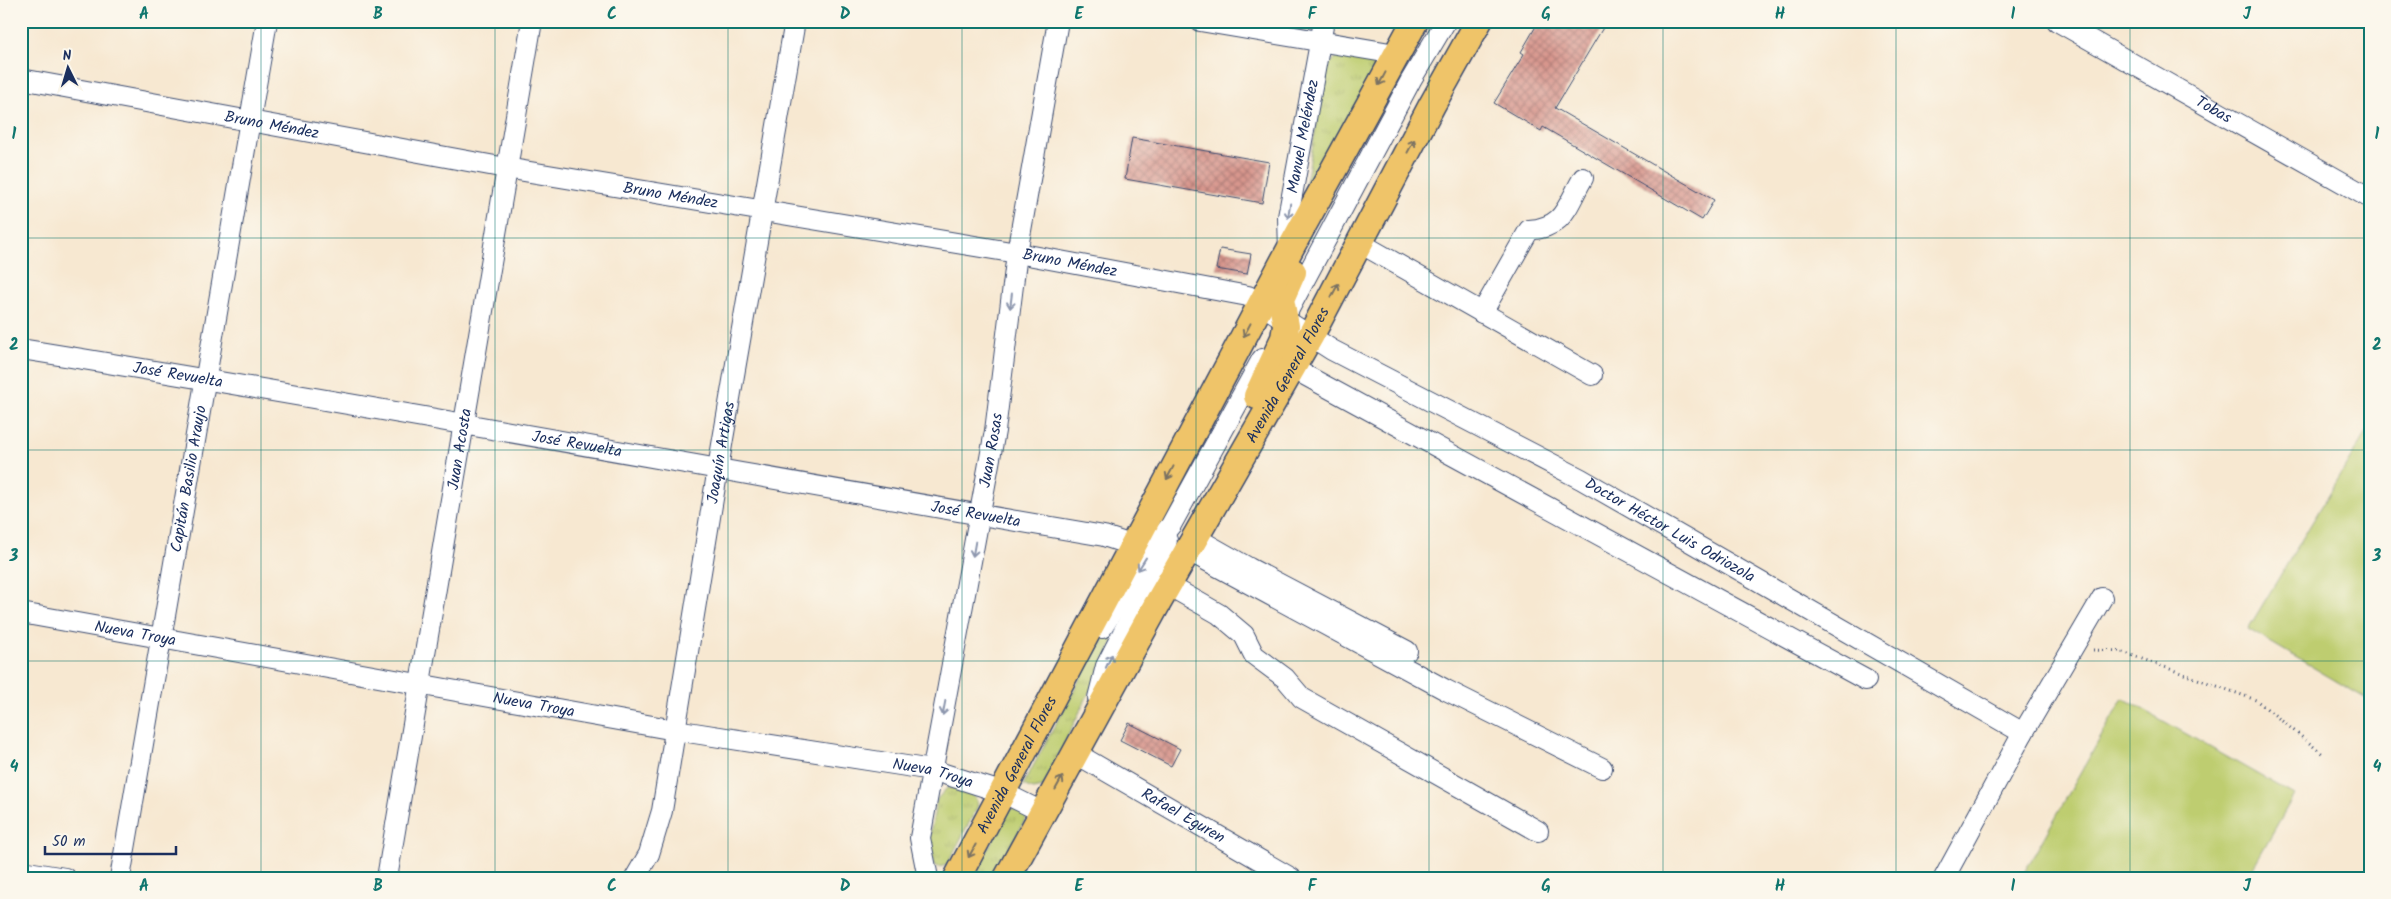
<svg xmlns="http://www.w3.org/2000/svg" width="2391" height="899" font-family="Kalam,sans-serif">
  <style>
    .grass { fill: url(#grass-tufts); stroke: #6c7e67 }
    .park { fill: #becd70; stroke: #6c7e67 }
    .building { fill: url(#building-cross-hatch) }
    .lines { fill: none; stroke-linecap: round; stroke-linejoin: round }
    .minor-casing { stroke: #3c4b6f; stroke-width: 22 }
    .major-casing { stroke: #3c4b6f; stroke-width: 29 }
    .path { stroke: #3c4b6f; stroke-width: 3; stroke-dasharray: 1 4; stroke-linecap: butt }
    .minor { stroke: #fff; stroke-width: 20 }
    .major { stroke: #efc469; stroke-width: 26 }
    .oneway { stroke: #7a7263 }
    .oneway2 { stroke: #8d97ae }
    .grid { fill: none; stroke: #0f766e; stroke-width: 1; stroke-opacity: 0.55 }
    .labels { text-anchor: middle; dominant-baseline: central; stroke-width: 4; stroke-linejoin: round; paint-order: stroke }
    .street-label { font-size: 16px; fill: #1b2f5e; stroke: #fbf7ec }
    .neatline { fill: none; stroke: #0f766e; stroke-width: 2 }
    .grid-label { font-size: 16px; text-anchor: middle; font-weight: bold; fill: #0f766e }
  </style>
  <defs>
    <pattern id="grass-tufts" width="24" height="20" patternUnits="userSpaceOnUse" patternTransform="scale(1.25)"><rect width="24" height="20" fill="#becd70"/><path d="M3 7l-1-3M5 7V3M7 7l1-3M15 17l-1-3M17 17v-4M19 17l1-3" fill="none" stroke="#a3b063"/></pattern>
    <pattern id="building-cross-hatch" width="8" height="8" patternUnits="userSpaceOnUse" patternTransform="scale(1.25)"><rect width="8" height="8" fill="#d8968d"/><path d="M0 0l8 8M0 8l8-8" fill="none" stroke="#ae7b76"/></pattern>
  </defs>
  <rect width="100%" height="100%" fill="#fbf7ec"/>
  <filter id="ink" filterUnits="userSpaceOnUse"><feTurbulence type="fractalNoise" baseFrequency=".02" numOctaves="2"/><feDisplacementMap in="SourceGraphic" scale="10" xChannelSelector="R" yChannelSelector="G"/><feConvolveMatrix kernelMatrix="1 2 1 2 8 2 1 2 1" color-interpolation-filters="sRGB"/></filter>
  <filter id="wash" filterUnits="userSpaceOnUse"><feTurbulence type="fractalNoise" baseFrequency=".0096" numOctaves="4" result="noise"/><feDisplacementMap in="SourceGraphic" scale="20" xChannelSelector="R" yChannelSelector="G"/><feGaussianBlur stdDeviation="1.12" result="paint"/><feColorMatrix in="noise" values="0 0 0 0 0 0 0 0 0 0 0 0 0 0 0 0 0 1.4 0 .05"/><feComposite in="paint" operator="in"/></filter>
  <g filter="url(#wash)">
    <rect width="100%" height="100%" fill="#f7e8d1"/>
    <!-- grass -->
    <g class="grass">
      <path d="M 1339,55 L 1371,61 L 1376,67 L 1303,199 L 1327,66 Z"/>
      <path d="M 1143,570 L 1107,656 L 1043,787 L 1033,789 L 1023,785 L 1096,649 Z"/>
      <path d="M 947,788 C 962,788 975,790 978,806 L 947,865 L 939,867 L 934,865 L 928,844 L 937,799 Z"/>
      <path d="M 1010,808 L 1029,813 L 993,878 L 972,878 Z"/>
    </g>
    <!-- park -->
    <g class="park">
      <path d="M 2370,426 L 2370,701 L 2248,629 Z"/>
      <path d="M 2123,698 L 2294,795 L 2247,878 L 2021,878 Z"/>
    </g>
    <g id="blocks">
      <!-- building -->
      <g class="building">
        <path d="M 1539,21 L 1607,21 L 1555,108 L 1714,200 L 1702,220 L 1543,127 L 1541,131 L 1494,103 L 1524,54 L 1521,52 Z"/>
        <path d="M 1132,138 L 1269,162 L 1262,203 L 1125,179 Z"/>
        <path d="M 1220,249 L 1251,254 L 1247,274 L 1216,269 Z"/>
        <path d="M 1129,723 L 1180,749 L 1171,766 L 1120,740 Z"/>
      </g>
    </g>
  </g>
  <g filter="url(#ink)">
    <use href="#blocks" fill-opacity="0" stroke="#3c4b6f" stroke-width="1"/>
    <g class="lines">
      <!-- minor casing -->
      <g class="minor-casing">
        <g id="minor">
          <path d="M 1200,21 L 1396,54"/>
          <path id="s1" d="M 2057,21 L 2370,198"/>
          <path id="s2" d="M 21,79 L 506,168 L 1017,253 L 1248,296 L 1332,350 L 1581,479 L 2023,733"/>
          <path d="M 1360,243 L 1592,375"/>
          <path id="s3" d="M 1289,251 L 1288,217 L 1324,21"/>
          <path d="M 1289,309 L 1411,80 L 1446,21"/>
          <path d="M 1482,313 L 1529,230 C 1565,227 1566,207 1583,178"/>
          <path id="s4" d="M 21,349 C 383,407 743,475 1104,536 L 1131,545"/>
          <path d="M 1292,368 L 1866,680"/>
          <path d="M 1196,538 L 1249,568 L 1407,651"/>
          <path d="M 1189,551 L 1446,690 L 1602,768"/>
          <path d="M 1168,585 L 1219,614 L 1244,635 L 1254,655 L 1285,678 L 1302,698 L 1538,831"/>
          <path id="s5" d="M 21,613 L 675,730 L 932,770 L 1004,793 L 1042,812"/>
          <path d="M 1102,628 L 1152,548 L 1171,525 L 1262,359"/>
          <path d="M 1098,698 L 1106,666 L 1164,552 L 1167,540"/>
          <path id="s6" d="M 1075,753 L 1291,878"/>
          <path d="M 21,871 L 65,878"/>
          <path id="s7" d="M 120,878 L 267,21"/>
          <path id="s8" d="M 387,878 L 532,21"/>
          <path id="s9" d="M 635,878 L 649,854 L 662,811 L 718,468 L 795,21"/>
          <path id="s10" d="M 928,878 L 920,838 L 995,431 L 1017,253 L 1058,21"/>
          <path d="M 1944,878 L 2023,733 L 2102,598"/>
        </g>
      </g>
      <!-- major casing -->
      <g class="major-casing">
        <g id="major">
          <path d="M 1257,396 L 1284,338 L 1286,326 L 1281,299 L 1293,272"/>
          <path id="s11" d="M 957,878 L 1289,251 L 1415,21"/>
          <path id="s12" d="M 1007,878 L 1156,606 L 1311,335 L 1432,105 L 1479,21"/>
        </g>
      </g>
      <!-- path -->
      <path class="path" d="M 2093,650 L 2120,651 L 2256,700 L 2324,755"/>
      <!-- minor -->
      <use href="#minor" class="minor"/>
      <!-- major -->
      <use href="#major" class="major"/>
    </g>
    <!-- one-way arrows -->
    <defs><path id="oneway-shaft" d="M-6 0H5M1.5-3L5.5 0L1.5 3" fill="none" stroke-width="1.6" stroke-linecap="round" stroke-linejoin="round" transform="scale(1.25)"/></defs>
    <g class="oneway">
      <use href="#oneway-shaft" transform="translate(1382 79) rotate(118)"/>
      <use href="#oneway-shaft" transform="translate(1411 146) rotate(-62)"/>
      <use href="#oneway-shaft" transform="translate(1335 290) rotate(-62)"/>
      <use href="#oneway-shaft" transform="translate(1247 330) rotate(118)"/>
      <use href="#oneway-shaft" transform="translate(1170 473) rotate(118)"/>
      <use href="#oneway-shaft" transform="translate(1059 783) rotate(-61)"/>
      <use href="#oneway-shaft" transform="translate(972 851) rotate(119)"/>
    </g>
    <g class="oneway2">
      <use href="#oneway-shaft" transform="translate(1289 211) rotate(99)"/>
      <use href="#oneway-shaft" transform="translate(1011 301) rotate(97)"/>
      <use href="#oneway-shaft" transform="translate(974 549) rotate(100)"/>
      <use href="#oneway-shaft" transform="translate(1142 564) rotate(122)"/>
      <use href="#oneway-shaft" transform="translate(1109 661) rotate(-65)"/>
      <use href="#oneway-shaft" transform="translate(944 708) rotate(101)"/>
    </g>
  </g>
  <!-- grid -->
  <path class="grid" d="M 261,21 L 261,878M 495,21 L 495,878M 728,21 L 728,878M 962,21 L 962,878M 1196,21 L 1196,878M 1429,21 L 1429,878M 1663,21 L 1663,878M 1896,21 L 1896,878M 2130,21 L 2130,878M 21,238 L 2370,238M 21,450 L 2370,450M 21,661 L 2370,661"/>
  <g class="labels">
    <!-- street labels -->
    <g class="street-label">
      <text stroke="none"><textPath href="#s1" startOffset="180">Tobas</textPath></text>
      <text stroke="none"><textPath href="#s2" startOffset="255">Bruno Méndez</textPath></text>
      <text stroke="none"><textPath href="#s3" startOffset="116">Manuel Meléndez</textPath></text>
      <text stroke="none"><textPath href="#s2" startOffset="660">Bruno Méndez</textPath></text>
      <text stroke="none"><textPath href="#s2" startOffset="1065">Bruno Méndez</textPath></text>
      <text stroke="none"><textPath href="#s4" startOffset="159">José Revuelta</textPath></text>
      <text stroke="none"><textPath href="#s12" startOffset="576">Avenida General Flores</textPath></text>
      <text stroke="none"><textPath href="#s4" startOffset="564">José Revuelta</textPath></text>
      <text stroke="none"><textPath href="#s8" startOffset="435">Juan Acosta</textPath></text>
      <text stroke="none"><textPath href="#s10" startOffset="435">Juan Rosas</textPath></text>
      <text stroke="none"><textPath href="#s9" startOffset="436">Joaquín Artigas</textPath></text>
      <text stroke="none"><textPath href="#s7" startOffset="405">Capitán Basilio Araujo</textPath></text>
      <text stroke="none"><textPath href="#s4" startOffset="969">José Revuelta</textPath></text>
      <text stroke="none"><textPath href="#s2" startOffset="1729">Doctor Héctor Luis Odriozola</textPath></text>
      <text stroke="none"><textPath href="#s5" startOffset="116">Nueva Troya</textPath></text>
      <text stroke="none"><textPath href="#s5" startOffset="521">Nueva Troya</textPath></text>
      <text stroke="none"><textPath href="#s11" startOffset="128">Avenida General Flores</textPath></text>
      <text stroke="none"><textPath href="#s5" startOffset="926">Nueva Troya</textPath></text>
      <text stroke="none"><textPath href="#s6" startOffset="125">Rafael Eguren</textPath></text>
    </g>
  </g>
  <!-- margin -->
  <rect width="2391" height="899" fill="none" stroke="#fbf7ec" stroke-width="55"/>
  <!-- north arrow -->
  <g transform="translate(68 68) rotate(355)" stroke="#fbf7ec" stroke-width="4" paint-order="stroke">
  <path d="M0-4L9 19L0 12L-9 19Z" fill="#1b2f5e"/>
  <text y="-8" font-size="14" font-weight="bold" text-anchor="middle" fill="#1b2f5e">N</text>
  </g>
  <!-- scale -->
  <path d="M45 846v8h131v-8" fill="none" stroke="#1b2f5e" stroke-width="2.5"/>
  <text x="52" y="846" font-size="15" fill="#1b2f5e" stroke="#fbf7ec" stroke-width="4" paint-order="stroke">50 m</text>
  <rect x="28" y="28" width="2336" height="844" class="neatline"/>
  <g class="grid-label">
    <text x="144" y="19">A</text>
    <text x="378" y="19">B</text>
    <text x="612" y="19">C</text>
    <text x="845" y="19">D</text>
    <text x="1079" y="19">E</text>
    <text x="1312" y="19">F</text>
    <text x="1546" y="19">G</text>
    <text x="1780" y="19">H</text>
    <text x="2013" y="19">I</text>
    <text x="2247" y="19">J</text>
    <text x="14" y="139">1</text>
    <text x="2377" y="139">1</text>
    <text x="14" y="350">2</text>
    <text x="2377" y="350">2</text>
    <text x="14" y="561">3</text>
    <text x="2377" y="561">3</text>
    <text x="14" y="772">4</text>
    <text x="2377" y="772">4</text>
    <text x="144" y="891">A</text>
    <text x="378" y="891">B</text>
    <text x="612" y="891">C</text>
    <text x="845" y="891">D</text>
    <text x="1079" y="891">E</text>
    <text x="1312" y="891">F</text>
    <text x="1546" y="891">G</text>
    <text x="1780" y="891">H</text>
    <text x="2013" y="891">I</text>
    <text x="2247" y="891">J</text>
  </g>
</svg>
